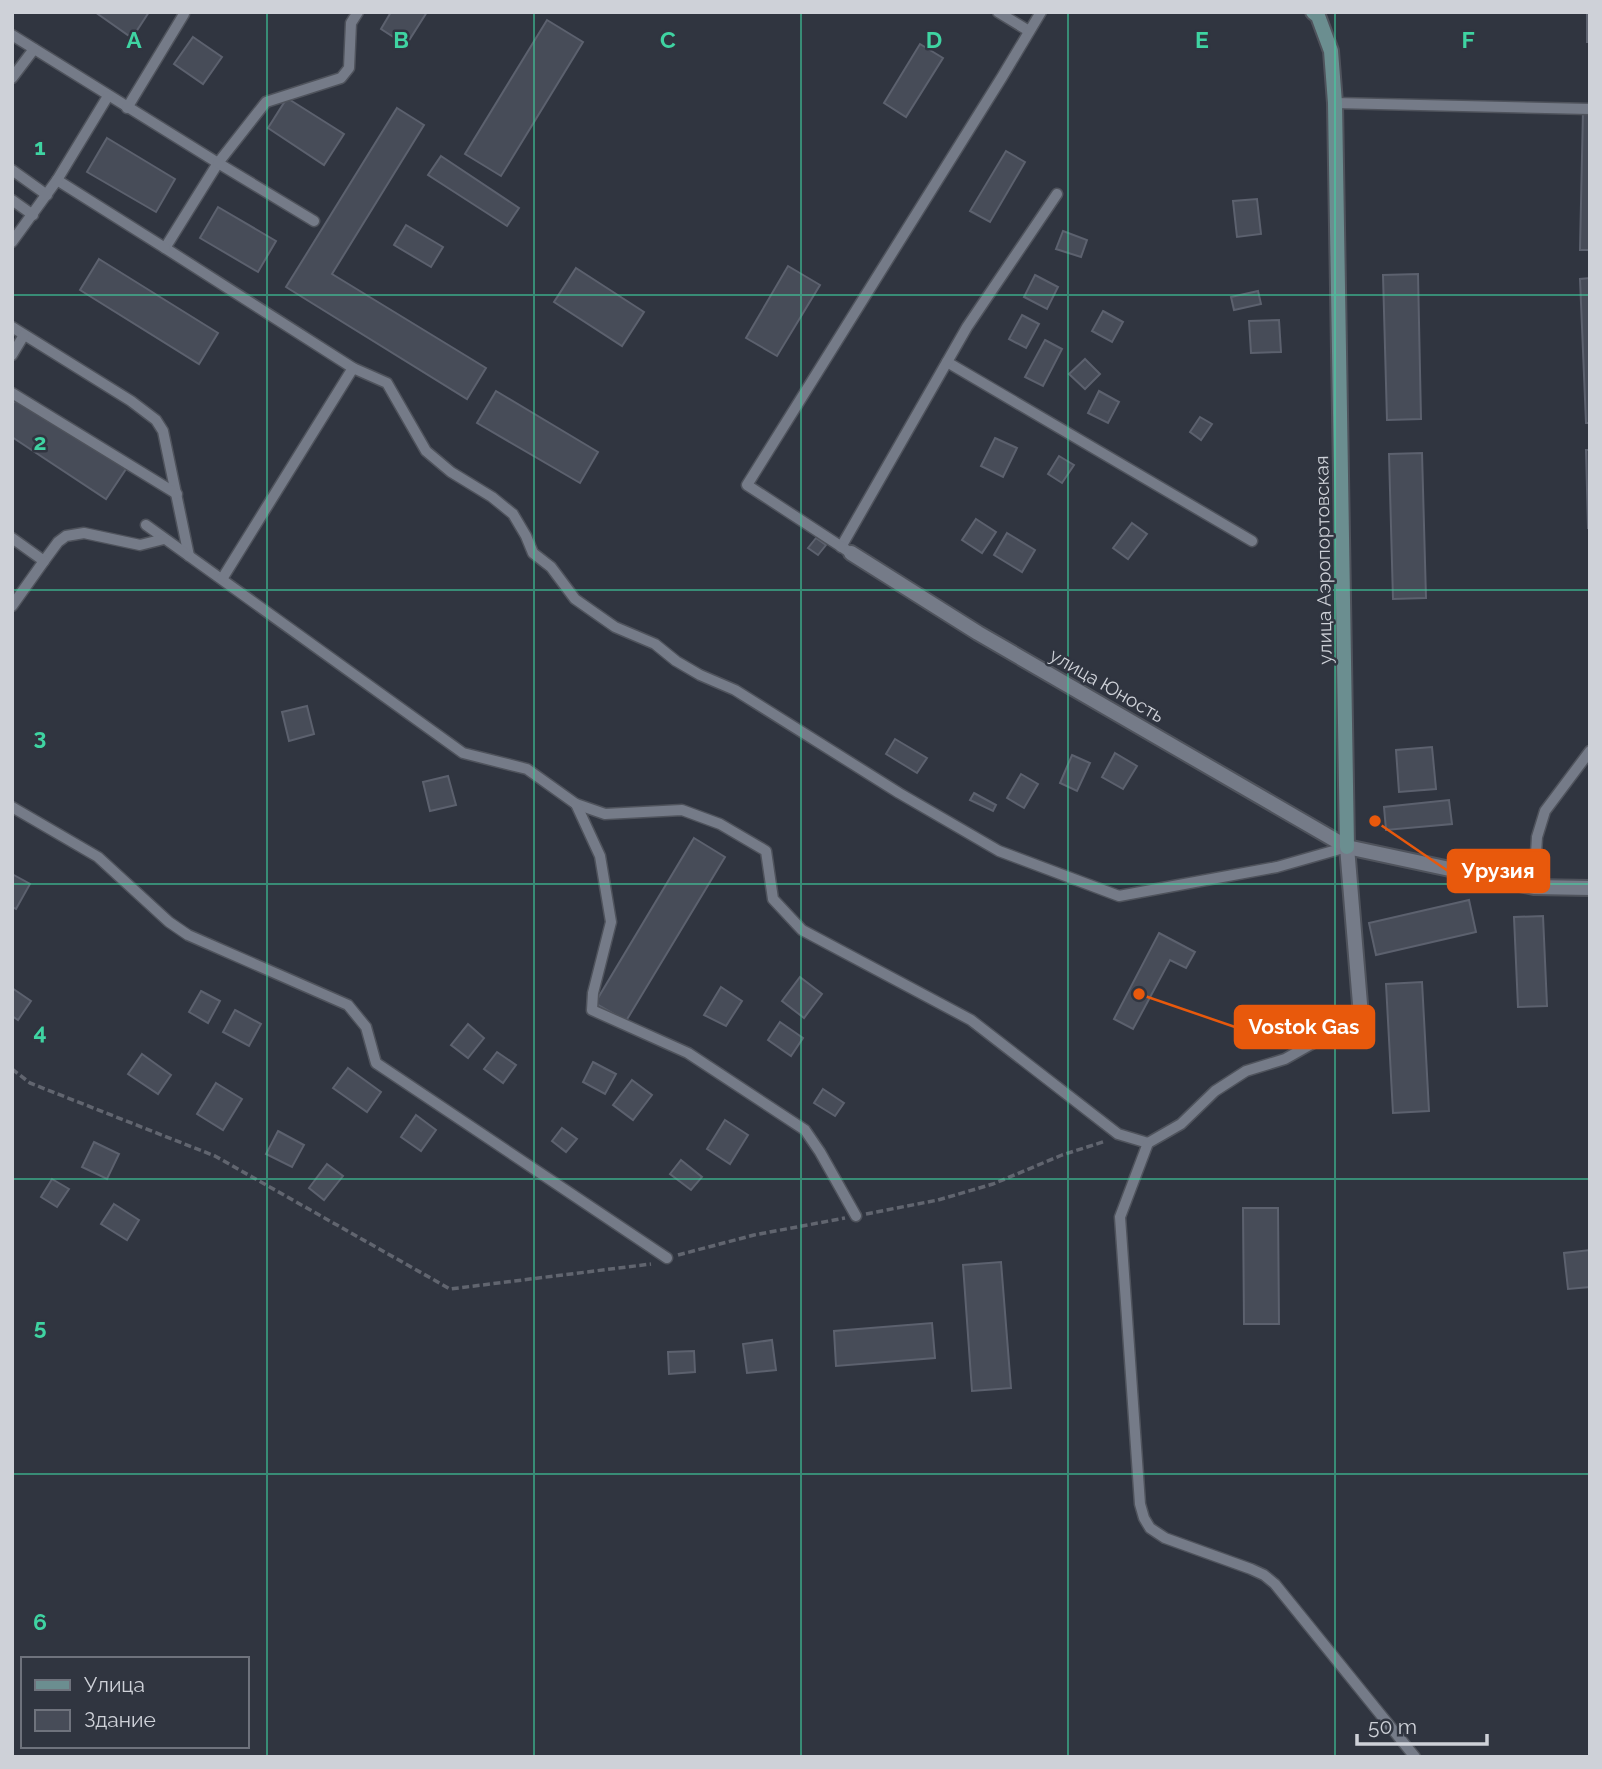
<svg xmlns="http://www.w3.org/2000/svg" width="1602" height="1769" font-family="Raleway,sans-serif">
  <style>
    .building { fill: #474c58; stroke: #5c616e; stroke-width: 2 }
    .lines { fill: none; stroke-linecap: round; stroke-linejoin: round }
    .lane-casing { stroke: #4f535c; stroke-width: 13 }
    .street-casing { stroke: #4f535c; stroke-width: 18 }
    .secondary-casing { stroke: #4f535c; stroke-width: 18 }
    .path { stroke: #61656f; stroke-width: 3.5; stroke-dasharray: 7 3.5; stroke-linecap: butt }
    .lane { stroke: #757b88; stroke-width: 10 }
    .street { stroke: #757b88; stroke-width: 14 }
    .secondary { stroke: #6b8e90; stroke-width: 14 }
    .grid { fill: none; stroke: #3fd4a2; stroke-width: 2; stroke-opacity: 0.55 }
    .labels { text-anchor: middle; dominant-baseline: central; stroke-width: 5; stroke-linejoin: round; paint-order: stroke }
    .street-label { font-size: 19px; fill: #ced1d8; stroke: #303540 }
    .grid-label { font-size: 23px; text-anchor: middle; font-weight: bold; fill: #3fd4a2; stroke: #303540; stroke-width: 5; stroke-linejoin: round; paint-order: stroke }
    .leader { fill: none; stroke: #e8590c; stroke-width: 2.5 }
    .callout-dot { fill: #e8590c; stroke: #303540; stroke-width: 2.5 }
    .callout { fill: #e8590c; stroke: #e8590c; stroke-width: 2.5 }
    .callout-label { font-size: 21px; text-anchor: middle; font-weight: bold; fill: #fff }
  </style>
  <rect width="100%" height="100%" fill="#303540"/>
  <!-- building -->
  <g class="building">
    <path d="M 95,12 L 149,12 L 132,38 Z"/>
    <path d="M 391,12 L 427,12 L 406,45 L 381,29 Z"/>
    <rect x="1587" y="12" width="3" height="30"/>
    <path d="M 547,20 L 583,42 L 501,176 L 465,154 Z"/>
    <path d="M 193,37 L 222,57 L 203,84 L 174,64 Z"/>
    <path d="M 920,44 L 943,58 L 906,117 L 884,103 Z"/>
    <path d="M 287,98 L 344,134 L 324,165 L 268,128 Z"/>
    <path d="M 397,108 L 424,125 L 332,274 L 486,368 L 467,399 L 286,287 Z"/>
    <path d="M 1583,110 L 1590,110 L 1590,250 L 1580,250 Z"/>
    <path d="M 107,138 L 175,179 L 156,212 L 87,172 Z"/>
    <path d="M 1006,151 L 1025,162 L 990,222 L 970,211 Z"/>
    <path d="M 441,156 L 519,208 L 507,226 L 428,175 Z"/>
    <path d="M 1257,199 L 1261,234 L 1237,237 L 1233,201 Z"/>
    <path d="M 218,207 L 276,241 L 258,272 L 200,238 Z"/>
    <path d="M 406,225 L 443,247 L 431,267 L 394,245 Z"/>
    <path d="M 1063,231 L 1087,240 L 1081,257 L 1056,249 Z"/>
    <path d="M 99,259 L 218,333 L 199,364 L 80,290 Z"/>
    <path d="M 788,266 L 820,285 L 777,356 L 746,338 Z"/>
    <path d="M 576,268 L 644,312 L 622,346 L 554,302 Z"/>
    <path d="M 1418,274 L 1421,419 L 1387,420 L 1383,275 Z"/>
    <path d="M 1035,275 L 1058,287 L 1047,309 L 1024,297 Z"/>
    <path d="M 1590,278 L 1590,423 L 1586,423 L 1580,279 Z"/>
    <path d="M 1258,291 L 1261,304 L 1234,310 L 1231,297 Z"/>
    <path d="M 1103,311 L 1123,322 L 1112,342 L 1092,331 Z"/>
    <path d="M 1022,315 L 1039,324 L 1026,348 L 1009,339 Z"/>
    <path d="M 1279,320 L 1281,352 L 1251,353 L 1249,321 Z"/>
    <path d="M 1045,340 L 1062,349 L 1043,386 L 1025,377 Z"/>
    <path d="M 1085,359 L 1100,374 L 1085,389 L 1069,374 Z"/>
    <path d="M 496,391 L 598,452 L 580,483 L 477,423 Z"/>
    <path d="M 1099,391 L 1119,402 L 1108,423 L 1088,413 Z"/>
    <path d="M 17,397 L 126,469 L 106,499 L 12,437 L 12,405 Z"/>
    <path d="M 1200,417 L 1212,424 L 1201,440 L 1190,432 Z"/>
    <path d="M 995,438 L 1017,448 L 1003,477 L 981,466 Z"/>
    <path d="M 1586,450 L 1590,450 L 1590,528 L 1588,528 Z"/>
    <path d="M 1422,453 L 1426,598 L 1393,599 L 1389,454 Z"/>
    <path d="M 1059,456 L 1074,465 L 1062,483 L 1048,474 Z"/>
    <path d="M 976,519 L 996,532 L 982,553 L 962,540 Z"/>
    <path d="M 1132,523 L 1147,534 L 1128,559 L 1113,548 Z"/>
    <path d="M 1007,533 L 1035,550 L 1022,572 L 994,555 Z"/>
    <path d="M 816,538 L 826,545 L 818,555 L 808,548 Z"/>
    <path d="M 307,706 L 314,734 L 289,741 L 282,712 Z"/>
    <path d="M 895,739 L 927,758 L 917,773 L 886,754 Z"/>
    <path d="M 1432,747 L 1436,789 L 1399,792 L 1396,750 Z"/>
    <path d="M 1115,753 L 1137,766 L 1123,789 L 1102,777 Z"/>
    <path d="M 1072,755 L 1090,763 L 1077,791 L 1060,783 Z"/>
    <path d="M 1021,774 L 1038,784 L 1024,808 L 1007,798 Z"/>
    <path d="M 448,776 L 456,805 L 430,811 L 423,782 Z"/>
    <path d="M 974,793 L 996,805 L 993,811 L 970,800 Z"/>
    <path d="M 1449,800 L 1452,824 L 1386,830 L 1384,807 Z"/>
    <path d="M 694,838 L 725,857 L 626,1021 L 595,1003 Z"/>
    <path d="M 12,874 L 30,884 L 16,909 L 12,907 Z"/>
    <path d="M 1469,900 L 1476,932 L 1376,955 L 1369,923 Z"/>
    <path d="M 1543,916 L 1547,1006 L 1518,1007 L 1514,917 Z"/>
    <path d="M 1159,933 L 1195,952 L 1186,968 L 1170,960 L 1133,1029 L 1114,1019 Z"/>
    <path d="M 800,977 L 822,994 L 804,1018 L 782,1001 Z"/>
    <path d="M 1422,982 L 1429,1111 L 1393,1113 L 1386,984 Z"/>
    <path d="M 721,987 L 742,1001 L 726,1026 L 704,1015 Z"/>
    <path d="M 12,988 L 31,1001 L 18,1020 L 12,1016 Z"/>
    <path d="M 201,991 L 220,1001 L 208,1023 L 189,1012 Z"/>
    <path d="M 235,1010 L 261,1024 L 249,1046 L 223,1032 Z"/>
    <path d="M 780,1022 L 803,1038 L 791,1056 L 768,1040 Z"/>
    <path d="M 468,1024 L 484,1038 L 468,1058 L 451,1045 Z"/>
    <path d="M 497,1052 L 516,1065 L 503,1083 L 484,1069 Z"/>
    <path d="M 142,1054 L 171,1075 L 158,1094 L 128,1074 Z"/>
    <path d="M 593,1062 L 616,1074 L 605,1094 L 583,1082 Z"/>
    <path d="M 348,1068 L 381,1092 L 367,1112 L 333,1088 Z"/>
    <path d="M 632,1080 L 652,1095 L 633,1120 L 613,1105 Z"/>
    <path d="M 216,1083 L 242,1099 L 223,1130 L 197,1114 Z"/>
    <path d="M 823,1089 L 844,1103 L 835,1116 L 814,1103 Z"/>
    <path d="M 416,1115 L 436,1130 L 421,1151 L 401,1137 Z"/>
    <path d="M 725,1120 L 748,1135 L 730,1164 L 707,1149 Z"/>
    <path d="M 562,1128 L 577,1139 L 566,1152 L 552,1141 Z"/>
    <path d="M 278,1131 L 304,1145 L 292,1167 L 266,1154 Z"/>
    <path d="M 94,1142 L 119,1154 L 107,1179 L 82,1167 Z"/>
    <path d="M 681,1160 L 702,1177 L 691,1190 L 670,1174 Z"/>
    <path d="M 327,1164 L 343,1176 L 324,1200 L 309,1188 Z"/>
    <path d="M 52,1179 L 69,1189 L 57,1207 L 41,1197 Z"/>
    <path d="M 114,1204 L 139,1220 L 127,1240 L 101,1224 Z"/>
    <path d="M 1243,1208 L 1278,1208 L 1279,1324 L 1244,1324 Z"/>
    <path d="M 1590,1250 L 1590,1287 L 1568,1289 L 1564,1253 Z"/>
    <path d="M 1001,1262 L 1011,1388 L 972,1391 L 963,1265 Z"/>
    <path d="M 932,1323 L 935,1358 L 836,1366 L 834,1331 Z"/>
    <path d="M 772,1340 L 776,1370 L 747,1373 L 743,1344 Z"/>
    <path d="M 694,1351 L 695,1372 L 669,1374 L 668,1352 Z"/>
  </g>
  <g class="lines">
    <!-- lane casing -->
    <g class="lane-casing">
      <g id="lane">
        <path d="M 998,12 L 1029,31"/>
        <path d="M 12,35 L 218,163 L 165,248 L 353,368 L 387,383 L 426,451 L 451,472 L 492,497 L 513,514 L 526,536 L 533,553 L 551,567 L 575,599 L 615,627 L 655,644 L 676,661 L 700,675 L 735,690 L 899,793 L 999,851 L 1119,896 L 1277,867 L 1347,847"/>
        <path d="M 12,78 L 34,49"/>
        <path d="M 1335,103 L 1590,109"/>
        <path d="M 127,108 L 184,14"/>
        <path d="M 12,170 L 47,195"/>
        <path d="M 57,180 L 165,248"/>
        <path d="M 12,200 L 33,215"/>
        <path d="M 314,221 L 218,163 L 266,102 L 341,78 L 349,68 L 351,23 L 358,12"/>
        <path d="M 12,242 L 57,180 L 108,96"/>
        <path d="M 12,327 L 131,401 L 156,420 L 163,431 L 189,556"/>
        <path d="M 12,355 L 24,335"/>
        <path d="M 947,362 L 1252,541"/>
        <path d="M 12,393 L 177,494"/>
        <path d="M 146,525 L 463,753 L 527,769 L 576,804 L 605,814 L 682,810 L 720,824 L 766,851 L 773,899 L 802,930 L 971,1020 L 1118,1134 L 1148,1143"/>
        <path d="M 12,538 L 44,561 L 58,542 L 66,536 L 84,533 L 140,545 L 164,539"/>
        <path d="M 841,547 L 967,327 L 1057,194"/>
        <path d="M 851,553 L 747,485 L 1002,77 L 1041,12"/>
        <path d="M 222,579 L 353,368"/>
        <path d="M 12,606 L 44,561"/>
        <path d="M 576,804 L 600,856 L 611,922 L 593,993 L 592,1010 L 688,1053 L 805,1130 L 820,1152 L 856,1216"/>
        <path d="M 12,807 L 98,857 L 169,922 L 188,935 L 348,1005 L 366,1027 L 376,1063 L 667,1258"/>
        <path d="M 1534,887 L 1537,837 L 1545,811 L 1590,751"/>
        <path d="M 1361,1016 L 1285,1059 L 1246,1071 L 1215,1091 L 1181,1124 L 1148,1143 L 1120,1217 L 1140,1504 L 1144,1518 L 1150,1528 L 1165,1538 L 1251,1569 L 1264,1575 L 1275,1584 L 1415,1757"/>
      </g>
    </g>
    <!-- street casing -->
    <g class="street-casing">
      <g id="street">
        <path d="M 851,553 L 978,633 L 1347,847 L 1534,887 L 1590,888"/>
        <path d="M 1347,847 L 1361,1016"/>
      </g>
    </g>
    <!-- secondary casing -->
    <g class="secondary-casing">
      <path id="secondary" d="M 1313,12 L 1318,16 L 1331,51 L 1335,103 L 1347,847"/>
    </g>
    <!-- path -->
    <g class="path">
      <path d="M 12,1069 L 30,1083 L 215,1156 L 450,1289 L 651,1264"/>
      <path d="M 866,1214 L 938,1200 L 993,1184 L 1062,1155 L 1106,1141"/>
      <path d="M 678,1255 L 754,1235 L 845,1218"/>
    </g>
    <!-- lane -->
    <use href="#lane" class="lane"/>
    <!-- street -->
    <use href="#street" class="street"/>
    <!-- secondary -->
    <use href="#secondary" class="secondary"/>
  </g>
  <!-- grid -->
  <path class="grid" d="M 267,12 L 267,1757M 534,12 L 534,1757M 801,12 L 801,1757M 1068,12 L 1068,1757M 1335,12 L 1335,1757M 12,295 L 1590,295M 12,590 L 1590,590M 12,884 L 1590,884M 12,1179 L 1590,1179M 12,1474 L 1590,1474"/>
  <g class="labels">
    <!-- street labels -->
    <g class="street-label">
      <text transform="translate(1323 560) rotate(-91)">улица Аэропортовская</text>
      <text transform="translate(1107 685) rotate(30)">улица Юность</text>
    </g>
  </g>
  <g class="grid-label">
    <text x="134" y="48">A</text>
    <text x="401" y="48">B</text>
    <text x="668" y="48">C</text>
    <text x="934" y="48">D</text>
    <text x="1202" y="48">E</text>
    <text x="1468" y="48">F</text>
    <text x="40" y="155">1</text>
    <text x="40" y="450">2</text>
    <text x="40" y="745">3</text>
    <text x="40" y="1040">4</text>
    <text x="40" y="1335">5</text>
    <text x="40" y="1630">6</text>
  </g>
  <!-- callouts -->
  <path class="leader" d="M1375 821L1448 871M1139 994L1235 1027"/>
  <g class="callout-dot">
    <circle cx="1375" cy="821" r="7"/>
    <circle cx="1139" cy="994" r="7"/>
  </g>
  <g class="callout">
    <rect x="1448" y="850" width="101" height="42" rx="7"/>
    <rect x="1235" y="1006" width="139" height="42" rx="7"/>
  </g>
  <g class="callout-label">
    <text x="1498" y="878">Урузия</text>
    <text x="1304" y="1034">Vostok Gas</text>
  </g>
  <!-- border -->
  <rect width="1602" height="1769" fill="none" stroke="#ced1d8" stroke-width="28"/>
  <!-- legend -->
  <rect x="21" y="1657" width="228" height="91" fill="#303540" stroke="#6f737d" stroke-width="2"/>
  <rect x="35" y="1680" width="35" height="10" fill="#6b8e90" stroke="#6f737d" stroke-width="2"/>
  <text x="84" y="1692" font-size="21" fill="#ced1d8">Улица</text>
  <rect x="35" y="1710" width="35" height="21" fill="#474c58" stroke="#6f737d" stroke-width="2"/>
  <text x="84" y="1727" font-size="21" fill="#ced1d8">Здание</text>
  <!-- scale -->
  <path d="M1357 1734v10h130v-10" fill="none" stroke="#ced1d8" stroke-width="3.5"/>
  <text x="1368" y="1734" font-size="21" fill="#ced1d8" stroke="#303540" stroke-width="5" paint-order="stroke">50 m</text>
</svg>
